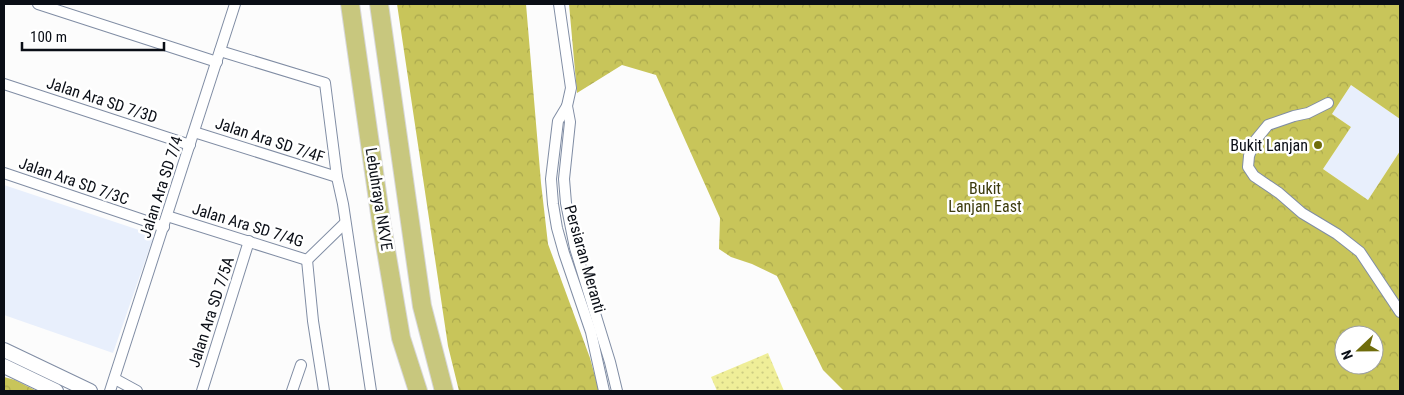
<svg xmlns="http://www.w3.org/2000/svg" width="1404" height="395" font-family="'Roboto Condensed',sans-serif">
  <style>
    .built { fill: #e8effc }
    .forest { fill: url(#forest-crowns); fill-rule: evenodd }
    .park { fill: url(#park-dots) }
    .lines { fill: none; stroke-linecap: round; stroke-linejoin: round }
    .minor-casing { stroke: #808da4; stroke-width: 12 }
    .secondary-casing { stroke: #808da4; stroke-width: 16 }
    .motorway-casing { stroke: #d8d8da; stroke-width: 20 }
    .minor { stroke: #fff; stroke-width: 10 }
    .secondary { stroke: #fff; stroke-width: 14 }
    .motorway { stroke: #c8c77e; stroke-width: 18 }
    .poi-dot { fill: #6f6c0b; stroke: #fff; stroke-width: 2 }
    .labels { text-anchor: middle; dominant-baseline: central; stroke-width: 5; stroke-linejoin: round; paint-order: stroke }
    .street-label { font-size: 16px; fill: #0a0e16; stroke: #fff }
    .poi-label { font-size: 16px; fill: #0a0e16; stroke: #fff; text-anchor: end }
    .park-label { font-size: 16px; fill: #3d3c0e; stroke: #fff }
  </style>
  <defs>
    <pattern id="forest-crowns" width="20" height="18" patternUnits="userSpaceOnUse" patternTransform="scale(1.25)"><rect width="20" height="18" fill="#c8c55a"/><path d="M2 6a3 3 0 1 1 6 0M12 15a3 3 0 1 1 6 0" fill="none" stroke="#aaa84e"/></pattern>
    <pattern id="park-dots" width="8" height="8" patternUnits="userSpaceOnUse" patternTransform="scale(1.25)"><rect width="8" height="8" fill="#efee98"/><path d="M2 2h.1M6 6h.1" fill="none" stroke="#cccb82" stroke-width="1.8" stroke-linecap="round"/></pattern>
  </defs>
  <rect width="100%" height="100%" fill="#fcfcfc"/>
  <!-- built -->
  <g class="built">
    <path d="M 1351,85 L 1400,119 L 1400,151 L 1368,200 L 1323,169 L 1351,127 L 1332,114 Z"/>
    <path d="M 4,185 L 154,235 L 113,353 L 4,315 Z"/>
  </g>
  <!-- forest -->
  <g class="forest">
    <path d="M 397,4 L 526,4 L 541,183 L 548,244 L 590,358 L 599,391 L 459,391 L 448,346 Z"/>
    <path d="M 569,4 L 1400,4 L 1400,119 L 1351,85 L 1332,114 L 1351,127 L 1323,169 L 1368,200 L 1400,151 L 1400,391 L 844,391 L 823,370 L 777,276 L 752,264 L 731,257 L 719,249 L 720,218 L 656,75 L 622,65 L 577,93 ZM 1344,335 L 1374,335 L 1374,365 L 1344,365 Z"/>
    <path d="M 4,377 L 15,380 L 37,391 L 4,391 Z"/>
  </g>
  <!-- park -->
  <path class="park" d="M 768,353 L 784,391 L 717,391 L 711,377 Z"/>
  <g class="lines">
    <!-- minor casing -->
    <g class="minor-casing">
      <g id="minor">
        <path d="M 38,4 L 217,62"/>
        <path d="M 559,4 L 571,88 L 567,106 L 570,122 L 564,179 L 566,203 L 575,248 L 610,362 L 617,391"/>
        <path d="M 220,51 L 325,83 L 337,177 L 343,204 L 371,391"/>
        <path d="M 4,84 L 190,145"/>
        <path d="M 1328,103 L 1308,113 L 1294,116 L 1268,125 L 1254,142 L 1249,156 L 1248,167 L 1254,176 L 1279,193 L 1302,213 L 1337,234 L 1360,252 L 1400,312"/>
        <path d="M 567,106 L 558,121 L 551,179 L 553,204 L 557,228 L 564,253 L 591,332 L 604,391"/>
        <path d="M 194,132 L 337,177"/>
        <path d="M 4,173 L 164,227"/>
        <path d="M 167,216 L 307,260"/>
        <path d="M 307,260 L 313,321 L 324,391"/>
        <path d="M 307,260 L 345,223"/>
        <path d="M 115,379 L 137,391"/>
        <path d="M 110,391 L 235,4"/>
        <path d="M 202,391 L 249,241"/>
        <path d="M 292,391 L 301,365"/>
      </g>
    </g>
    <!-- secondary casing -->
    <g class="secondary-casing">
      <g id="secondary">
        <path d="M 4,350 L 90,391"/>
        <path d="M 4,366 L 56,391"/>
      </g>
    </g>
    <!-- motorway casing -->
    <g class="motorway-casing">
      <g id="motorway">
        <path d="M 350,4 L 381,221 L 401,338 L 418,391"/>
        <path d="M 379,4 L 422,306 L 444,391"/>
      </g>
    </g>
    <!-- minor -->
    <use href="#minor" class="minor"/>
    <!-- secondary -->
    <use href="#secondary" class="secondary"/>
    <!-- motorway -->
    <use href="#motorway" class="motorway"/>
  </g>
  <!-- markers -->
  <circle class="poi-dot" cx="1318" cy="145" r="5"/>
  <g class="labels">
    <!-- street labels -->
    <g class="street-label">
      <text transform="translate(102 100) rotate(18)">Jalan Ara SD 7/3D</text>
      <text transform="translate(270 140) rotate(18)">Jalan Ara SD 7/4F</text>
      <text transform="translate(74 181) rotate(19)">Jalan Ara SD 7/3C</text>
      <text transform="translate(161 187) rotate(-72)">Jalan Ara SD 7/4</text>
      <text transform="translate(379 199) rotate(81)">Lebuhraya NKVE</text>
      <text transform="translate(248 225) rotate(17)">Jalan Ara SD 7/4G</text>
      <text transform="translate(585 259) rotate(74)">Persiaran Meranti</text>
      <text transform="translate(211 312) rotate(-72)">Jalan Ara SD 7/5A</text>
    </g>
    <!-- poi labels -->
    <g class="poi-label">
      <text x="1308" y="145">Bukit Lanjan</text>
    </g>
    <!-- park labels -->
    <g class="park-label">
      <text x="985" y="188">Bukit<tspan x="985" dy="18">Lanjan East</tspan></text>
    </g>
  </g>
  <!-- border -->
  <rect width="1404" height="395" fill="none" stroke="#0a0e16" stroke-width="10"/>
  <!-- north arrow -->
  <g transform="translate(1359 350) rotate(248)"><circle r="24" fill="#ffffff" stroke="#9d9fa2"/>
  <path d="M0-4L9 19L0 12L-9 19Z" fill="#6f6c0b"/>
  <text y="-8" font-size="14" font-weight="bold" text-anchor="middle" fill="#0a0e16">N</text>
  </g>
  <!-- scale -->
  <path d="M22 42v8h142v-8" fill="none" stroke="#0a0e16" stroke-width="2.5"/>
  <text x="30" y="42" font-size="15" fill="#0a0e16" stroke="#ffffff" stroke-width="4" paint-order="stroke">100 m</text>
</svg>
